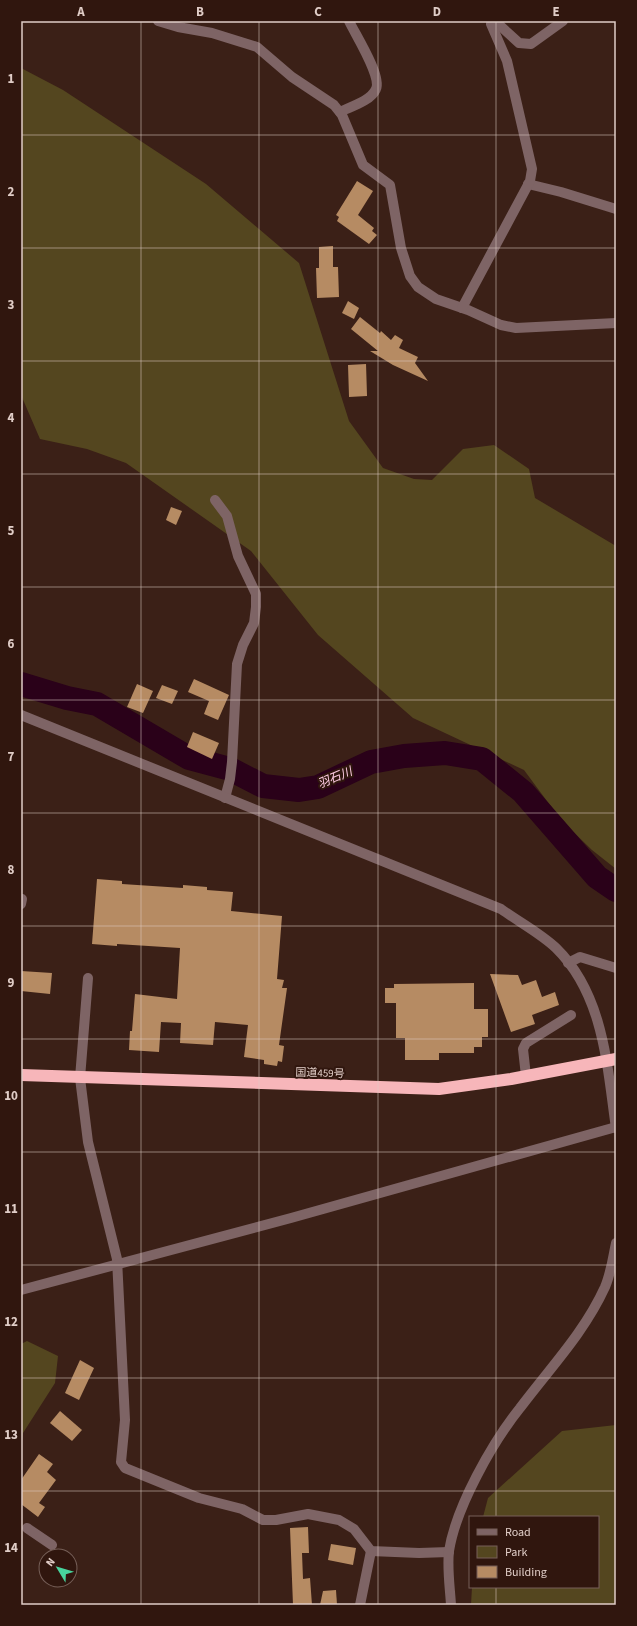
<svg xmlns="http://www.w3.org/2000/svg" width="637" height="1626" font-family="'Source Sans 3','Noto Sans JP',sans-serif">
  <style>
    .green { fill: #54461f }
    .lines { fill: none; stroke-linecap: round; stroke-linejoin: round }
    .river { stroke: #2a0119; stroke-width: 24 }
    .building { fill: #b68b63 }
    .minor { stroke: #7e6465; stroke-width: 10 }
    .highway { stroke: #f7b6ba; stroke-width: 12 }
    .grid { fill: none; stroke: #e0cdc7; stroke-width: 1; stroke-opacity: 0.55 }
    .labels { text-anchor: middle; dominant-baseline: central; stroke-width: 4; stroke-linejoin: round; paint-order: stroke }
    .street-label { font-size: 11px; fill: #e0cdc7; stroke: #30160e }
    .water-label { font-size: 12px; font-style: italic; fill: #fecce3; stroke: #30160e }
    .neatline { fill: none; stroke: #e0cdc7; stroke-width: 1.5 }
    .grid-label { font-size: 13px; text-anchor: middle; font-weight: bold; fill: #e0cdc7 }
  </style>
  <rect width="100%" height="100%" fill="#3b2017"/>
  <!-- green -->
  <g class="green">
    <path d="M 21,68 L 63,90 L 206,184 L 299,263 L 349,421 L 383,468 L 414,479 L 432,480 L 463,449 L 494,445 L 529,469 L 535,498 L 616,546 L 616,869 L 592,850 L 561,820 L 524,770 L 413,718 L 318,635 L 251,551 L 126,463 L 87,449 L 40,439 L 21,395 Z"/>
    <path d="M 27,1341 L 58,1356 L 55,1383 L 23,1433 L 21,1452 L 21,1344 Z"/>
    <path d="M 616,1425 L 616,1605 L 471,1605 L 472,1587 L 598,1587 L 598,1517 L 483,1517 L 488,1498 L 562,1431 Z"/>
  </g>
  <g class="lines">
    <!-- river -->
    <path class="river" d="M 21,684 L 67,698 L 97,704 L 189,758 L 230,769 L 263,786 L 299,790 L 318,787 L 371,762 L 404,756 L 445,753 L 482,759 L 523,792 L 597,877 L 616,890"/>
  </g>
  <!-- building -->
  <g class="building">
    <path d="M 357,181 L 373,191 L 358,215 L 374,228 L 372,231 L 377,235 L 369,244 L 337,221 L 339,217 L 336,215 Z"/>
    <path d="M 333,246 L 333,267 L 338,267 L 339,297 L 317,298 L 316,268 L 319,268 L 319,247 Z"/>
    <path d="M 348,301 L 359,308 L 354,319 L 342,313 Z"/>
    <path d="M 360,317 L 380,333 L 381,331 L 391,340 L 395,335 L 403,340 L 399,348 L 418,357 L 415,363 L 428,381 L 393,365 L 370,351 L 378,351 L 351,329 Z"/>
    <path d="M 366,364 L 367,396 L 349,397 L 348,365 Z"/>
    <path d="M 171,507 L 182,511 L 176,525 L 166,520 Z"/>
    <path d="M 194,679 L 229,695 L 218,720 L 204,714 L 209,701 L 188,692 Z"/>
    <path d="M 137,684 L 153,691 L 143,713 L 127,707 Z"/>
    <path d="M 162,685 L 178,691 L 172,704 L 156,698 Z"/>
    <path d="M 193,732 L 219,743 L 212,759 L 187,747 Z"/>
    <path d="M 97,879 L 122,881 L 122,884 L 183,888 L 183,885 L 207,887 L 207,890 L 233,892 L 231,911 L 282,916 L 277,979 L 284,980 L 282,988 L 287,988 L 279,1045 L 284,1046 L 282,1062 L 278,1061 L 277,1066 L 264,1064 L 264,1060 L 244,1057 L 248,1025 L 215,1022 L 213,1045 L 180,1043 L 181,1023 L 161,1022 L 159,1052 L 129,1050 L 130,1031 L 132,1031 L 135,994 L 177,999 L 180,948 L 117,944 L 117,946 L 92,944 Z"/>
    <path d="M 21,971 L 52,973 L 50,994 L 21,991 Z"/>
    <path d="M 490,974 L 518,975 L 522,985 L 536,980 L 542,997 L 555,992 L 559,1005 L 532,1015 L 535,1024 L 511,1032 Z"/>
    <path d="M 474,983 L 474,1009 L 488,1009 L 488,1037 L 482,1037 L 482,1047 L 474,1047 L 474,1053 L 439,1053 L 439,1060 L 405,1060 L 405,1038 L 396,1038 L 396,1003 L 385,1003 L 385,988 L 394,988 L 394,984 Z"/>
    <path d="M 80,1360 L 94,1368 L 79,1400 L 65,1393 Z"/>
    <path d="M 60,1411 L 82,1430 L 72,1441 L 50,1423 Z"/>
    <path d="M 39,1454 L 53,1464 L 47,1472 L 56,1480 L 39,1503 L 45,1507 L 38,1517 L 21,1504 L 21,1480 Z"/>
    <path d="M 308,1527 L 309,1553 L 302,1553 L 303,1579 L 310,1578 L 312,1605 L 293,1605 L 290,1528 Z"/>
    <path d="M 331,1544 L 356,1548 L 353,1565 L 328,1560 Z"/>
    <path d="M 336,1590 L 337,1605 L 320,1605 L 323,1591 Z"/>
  </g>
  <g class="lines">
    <!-- minor -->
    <g class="minor">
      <path d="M 158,21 L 178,27 L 212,33 L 257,47 L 292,77 L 334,105 L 342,115 L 363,165 L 390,185 L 401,248 L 410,276 L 418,287 L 436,299 L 468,310 L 501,325 L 516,328 L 616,323"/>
      <path d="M 495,21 L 519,43 L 531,44 L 563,21"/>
      <path d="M 340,112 C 350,107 371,101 376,89 C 382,76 355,34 349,21"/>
      <path d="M 528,184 L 561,192 L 616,209"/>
      <path d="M 462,308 L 530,181 L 532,169 L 507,61 L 491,24 L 493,21"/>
      <path d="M 215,500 L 227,516 L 238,556 L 256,594 L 256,607 L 254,623 L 243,645 L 237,664 L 232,762 L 230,779 L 225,798"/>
      <path d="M 21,715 L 501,909 C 519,922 540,933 556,948 C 604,995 607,1066 616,1128"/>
      <path d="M 21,904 L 22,899"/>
      <path d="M 568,963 L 580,957 L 616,968"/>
      <path d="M 88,978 L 80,1078 L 88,1142 L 117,1259 L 125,1420 L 121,1462 L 125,1468 L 199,1498 L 242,1509 L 263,1520 L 276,1520 L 308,1514 L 339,1520 L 354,1529 L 371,1551 L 419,1553 L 449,1552"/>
      <path d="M 526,1076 L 523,1049 L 526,1043 L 571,1015"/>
      <path d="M 21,1290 L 291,1218 L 616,1127"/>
      <path d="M 27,1528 L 52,1545"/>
      <path d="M 360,1605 L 371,1551"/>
      <path d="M 451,1605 C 450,1588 447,1568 449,1551 C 456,1507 492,1443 520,1408 C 550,1368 584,1333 605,1287 C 611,1273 613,1257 616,1243"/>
    </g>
    <!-- highway -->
    <path class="highway" d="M 21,1075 L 439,1089 L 511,1079 L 616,1059"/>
  </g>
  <!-- grid -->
  <path class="grid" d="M 141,21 L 141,1605M 259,21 L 259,1605M 378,21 L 378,1605M 496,21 L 496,1517M 21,135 L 616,135M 21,248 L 616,248M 21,361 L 616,361M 21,474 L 616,474M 21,587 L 616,587M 21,700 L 616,700M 21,813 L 616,813M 21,926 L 616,926M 21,1039 L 616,1039M 21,1152 L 616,1152M 21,1265 L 616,1265M 21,1378 L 616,1378M 21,1491 L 616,1491M 496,1587 L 496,1605"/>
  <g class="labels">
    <!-- street labels -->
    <g class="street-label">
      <text transform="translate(320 1073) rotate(2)">国道459号</text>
    </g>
    <!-- water labels -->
    <g class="water-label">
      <text transform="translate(335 778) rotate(-23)">羽石川</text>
    </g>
  </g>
  <!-- border -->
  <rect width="637" height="1626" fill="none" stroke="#30160e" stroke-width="44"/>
  <!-- legend -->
  <rect x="469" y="1516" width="130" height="72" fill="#30160e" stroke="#765f58"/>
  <rect x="477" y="1529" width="20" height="6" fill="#7e6465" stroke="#765f58"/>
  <text x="505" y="1536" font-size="12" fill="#e0cdc7">Road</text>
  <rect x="477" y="1546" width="20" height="12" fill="#54461f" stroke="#765f58"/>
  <text x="505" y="1556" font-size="12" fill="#e0cdc7">Park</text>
  <rect x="477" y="1566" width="20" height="12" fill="#b68b63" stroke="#765f58"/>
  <text x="505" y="1576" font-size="12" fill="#e0cdc7">Building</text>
  <!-- north arrow -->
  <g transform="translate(58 1568) rotate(308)"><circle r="19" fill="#30160e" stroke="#765f58"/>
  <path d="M0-3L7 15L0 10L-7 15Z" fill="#48d49d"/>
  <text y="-6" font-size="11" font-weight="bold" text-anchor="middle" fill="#e0cdc7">N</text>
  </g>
  <rect x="22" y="22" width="593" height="1582" class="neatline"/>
  <g class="grid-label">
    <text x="81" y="16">A</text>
    <text x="200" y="16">B</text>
    <text x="318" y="16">C</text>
    <text x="437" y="16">D</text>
    <text x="556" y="16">E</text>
    <text x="11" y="83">1</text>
    <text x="11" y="196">2</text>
    <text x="11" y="309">3</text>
    <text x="11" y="422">4</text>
    <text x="11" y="535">5</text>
    <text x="11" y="648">6</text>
    <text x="11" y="761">7</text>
    <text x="11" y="874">8</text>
    <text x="11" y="987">9</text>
    <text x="11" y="1100">10</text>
    <text x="11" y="1213">11</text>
    <text x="11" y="1326">12</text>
    <text x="11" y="1439">13</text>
    <text x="11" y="1552">14</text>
  </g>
</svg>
